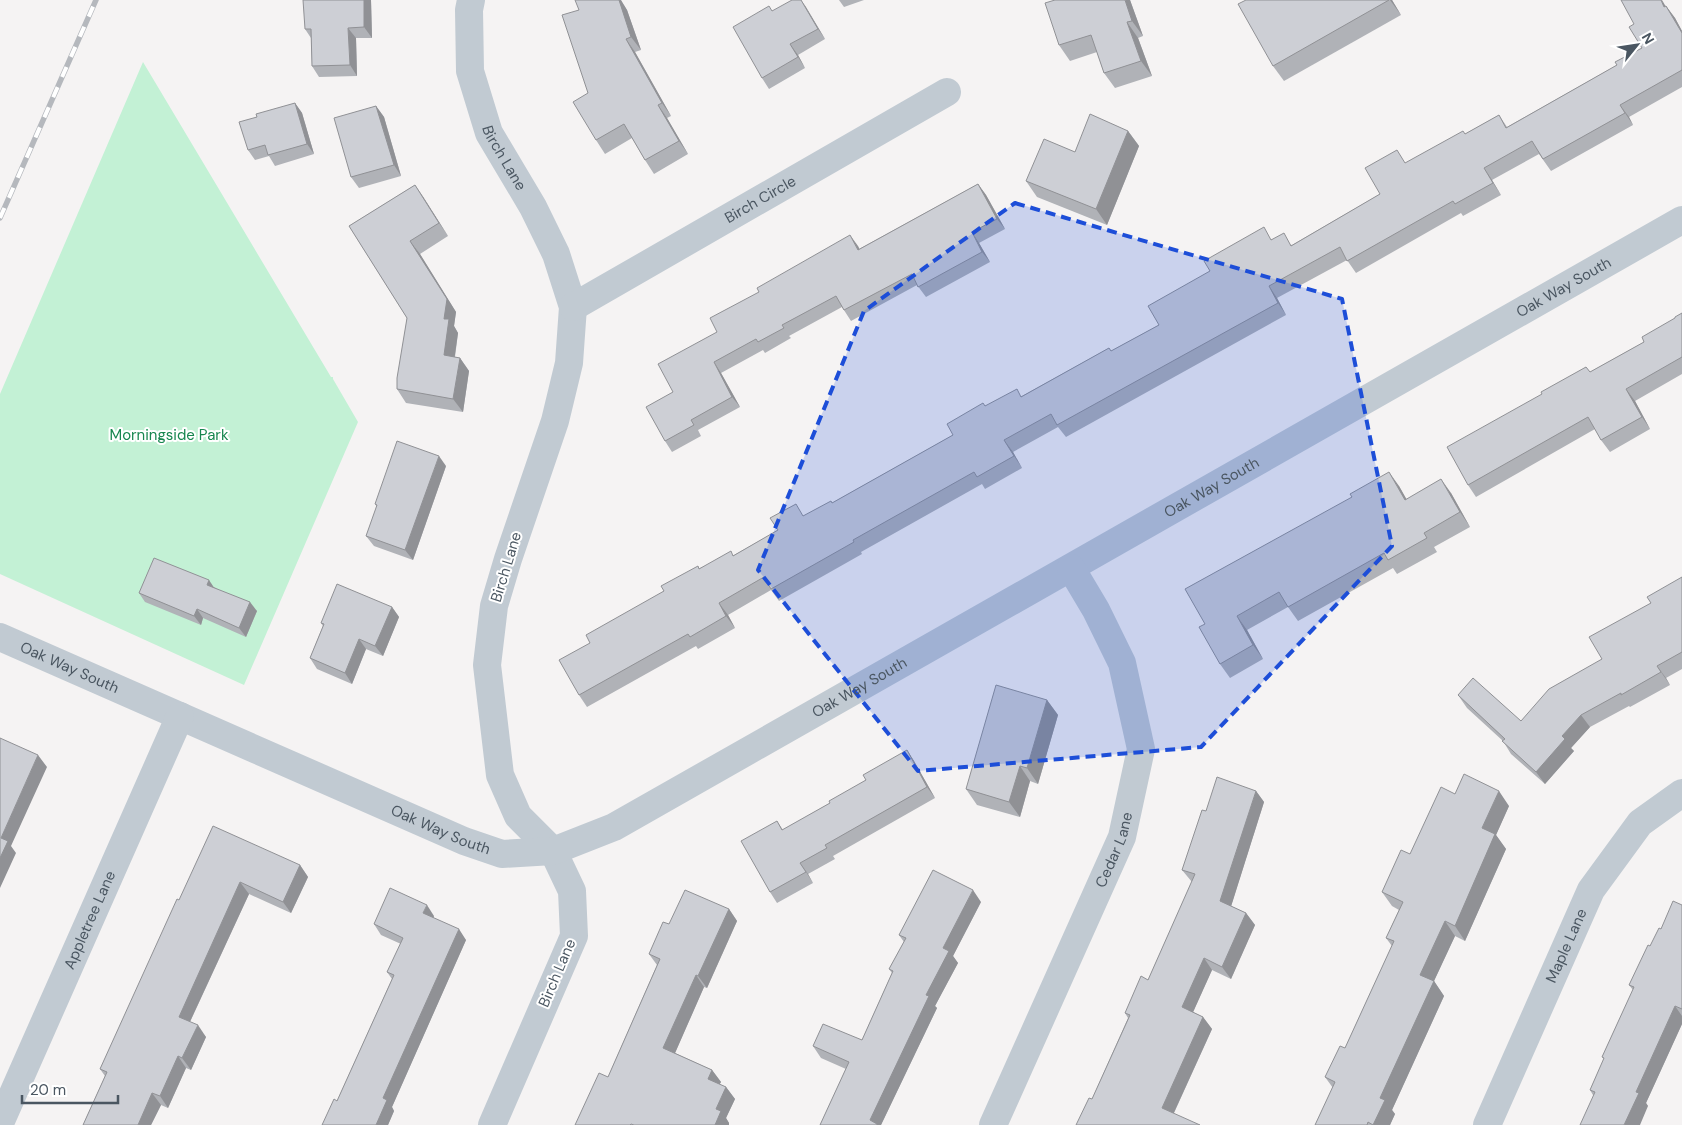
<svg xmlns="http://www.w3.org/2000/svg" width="1682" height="1125" font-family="'DM Sans',sans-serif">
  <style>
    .green { fill: #c3f1d5 }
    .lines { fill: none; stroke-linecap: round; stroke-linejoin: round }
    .minor { stroke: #c1cad2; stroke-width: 28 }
    .rail-casing { stroke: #b5b8bd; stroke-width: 5.5 }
    .rail { stroke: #fff; stroke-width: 4; stroke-dasharray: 11; stroke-linecap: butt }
    .wall { fill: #b0b2b7 }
    .shaded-wall { fill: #909195 }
    .building { fill: #cdcfd5; stroke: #909195 }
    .marked { fill: #1d4ed8; fill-opacity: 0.2; stroke: #1d4ed8; stroke-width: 4; stroke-dasharray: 10 6; stroke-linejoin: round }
    .labels { text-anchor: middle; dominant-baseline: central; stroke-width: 4; stroke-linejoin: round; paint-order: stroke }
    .street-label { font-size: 15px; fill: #4a5661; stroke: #fff }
    .park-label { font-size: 15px; fill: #17864f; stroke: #fff }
  </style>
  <rect width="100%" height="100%" fill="#f5f3f3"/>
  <!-- green -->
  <path class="green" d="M 143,62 L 331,377 L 333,377 L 333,379 L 358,422 L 244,685 L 0,574 L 0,394 Z"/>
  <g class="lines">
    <!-- minor -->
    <g class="minor">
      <path id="s1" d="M 471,0 L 469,10 L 470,71 L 489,133 L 533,207 L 556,254 L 573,307 L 569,363 L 555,421 L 508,559 L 494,606 L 487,665 L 500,775 L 518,816 L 553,851 L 572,891 L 574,936 L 492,1125"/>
      <path id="s2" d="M 573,307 L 947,92"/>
      <path id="s3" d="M 0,637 L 464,841 L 502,854 L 553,851 L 614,827 L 1682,220"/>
      <path id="s4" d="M 0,1123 L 180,716"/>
      <path id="s5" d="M 993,1125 L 1122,837 L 1141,749 L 1122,663 L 1096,610 L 1071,568"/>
      <path id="s6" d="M 1487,1125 L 1591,890 L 1640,823 L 1682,793"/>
    </g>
    <!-- rail casing -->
    <g class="rail-casing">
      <path id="rail" d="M 0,218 L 96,0"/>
    </g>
    <!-- rail -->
    <use href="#rail" class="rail"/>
  </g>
  <!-- wall -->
  <g class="wall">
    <path d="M 371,0 L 372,38 L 356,38 L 357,76 L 319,77 L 312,66 L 311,38 L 305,29 Z"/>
    <path d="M 792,0 L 801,0 L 825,39 L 798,55 L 805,68 L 769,89 L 762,78 Z"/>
    <path d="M 839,0 L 864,0 L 844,7 Z"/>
    <path d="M 1130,0 L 1143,36 L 1138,38 L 1152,76 L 1115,88 L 1104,73 L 1097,52 L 1070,61 L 1059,45 Z"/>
    <path d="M 1246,0 L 1392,0 L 1401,15 L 1284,81 L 1273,66 Z"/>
    <path d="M 621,1 L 627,10 L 641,50 L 635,52 L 671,116 L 667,118 L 688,154 L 654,174 L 645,160 L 632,138 L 605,154 L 596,140 L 588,93 Z"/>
    <path d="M 1666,6 L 1675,18 L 1682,31 L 1682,87 L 1629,117 L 1633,125 L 1551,171 L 1539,154 L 1492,180 L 1501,195 L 1463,216 L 1461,213 L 1356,273 L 1347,260 L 1277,298 L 1286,315 L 1066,437 L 1058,427 L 1013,452 L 1022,468 L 985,489 L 982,484 L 861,552 L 862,554 L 779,601 L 771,590 L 728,615 L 735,628 L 698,649 L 696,646 L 587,707 L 579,695 L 590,643 L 664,591 L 700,568 L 734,555 L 804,516 L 832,503 L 953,435 L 986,406 L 1022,396 L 1109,348 L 1111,351 L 1159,325 L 1272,239 L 1292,245 L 1380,194 L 1406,163 L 1465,134 L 1499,115 L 1507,127 L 1617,65 L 1642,48 Z"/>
    <path d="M 295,103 L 302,113 L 314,154 L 275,166 L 269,156 L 255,160 L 248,150 L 257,117 Z"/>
    <path d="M 376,106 L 384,117 L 401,176 L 359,188 L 351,177 Z"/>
    <path d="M 1128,131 L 1139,146 L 1107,225 L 1037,197 L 1026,181 L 1075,152 Z"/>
    <path d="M 978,184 L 986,195 L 1005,229 L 979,243 L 990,262 L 926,297 L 917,285 L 851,321 L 842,307 L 789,336 L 791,338 L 765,353 L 763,350 L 721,373 L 740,407 L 698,430 L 701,436 L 672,452 L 665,441 L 673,392 L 717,332 L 858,246 L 859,249 Z"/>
    <path d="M 415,185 L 448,236 L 420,254 L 456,312 L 454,326 L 458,333 L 455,357 L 460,358 L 469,371 L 463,412 L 406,403 L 397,389 L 407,318 L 349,226 Z"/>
    <path d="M 1682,313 L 1682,374 L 1635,401 L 1650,429 L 1610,452 L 1601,440 L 1595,429 L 1476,497 L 1468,485 L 1542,394 L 1586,367 L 1590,372 L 1644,342 Z"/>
    <path d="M 446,466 L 413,560 L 374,546 L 366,536 L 377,507 L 375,504 Z"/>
    <path d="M 1399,486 L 1406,499 L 1451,493 L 1470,527 L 1434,547 L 1437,552 L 1397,574 L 1393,568 L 1298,621 L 1288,607 L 1247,630 L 1263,659 L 1230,678 L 1220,664 L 1205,624 Z"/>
    <path d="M 1682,577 L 1682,669 L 1666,678 L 1670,685 L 1630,707 L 1629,706 L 1590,727 L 1571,748 L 1574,751 L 1545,784 L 1511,754 L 1503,741 L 1467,708 L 1458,695 L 1521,721 L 1602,659 L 1651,603 Z"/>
    <path d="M 214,587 L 257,611 L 246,637 L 203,618 L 201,625 L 145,602 L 139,593 Z"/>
    <path d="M 392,607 L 399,617 L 383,656 L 366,649 L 352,684 L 317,669 L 310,658 L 323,626 L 321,623 Z"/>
    <path d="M 1047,700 L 1058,715 L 1038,784 L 1030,781 L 1020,817 L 977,805 L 966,789 Z"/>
    <path d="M 907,750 L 914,761 L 935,798 L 833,856 L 835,859 L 808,874 L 813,883 L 777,903 L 770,892 L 777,821 L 783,830 L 830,803 L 866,780 Z"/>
    <path d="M 1256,791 L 1264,802 L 1231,906 L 1246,913 L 1255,925 L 1231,979 L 1212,970 L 1193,1012 L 1203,1017 L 1212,1029 L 1174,1113 L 1092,1099 L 1128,1018 L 1125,1013 L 1148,980 L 1192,882 L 1182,870 L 1206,811 Z"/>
    <path d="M 1455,794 L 1509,806 L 1496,835 L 1506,849 L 1465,941 L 1455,936 L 1434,981 L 1444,996 L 1392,1110 L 1395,1114 L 1390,1125 L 1315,1125 L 1333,1088 L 1325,1077 L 1345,1048 L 1392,946 L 1386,938 L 1399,910 L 1392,906 L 1382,892 Z"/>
    <path d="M 300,865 L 308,877 L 291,913 L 249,894 L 190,1022 L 206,1037 L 191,1070 L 186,1068 L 168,1108 L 161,1105 L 151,1125 L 83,1125 L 105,1076 L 100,1069 L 179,900 Z"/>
    <path d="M 981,902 L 953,956 L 958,963 L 935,1006 L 937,1008 L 881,1125 L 820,1125 L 846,1069 L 821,1058 L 813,1046 L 862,1040 L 892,973 L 889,969 L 904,942 L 899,935 Z"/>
    <path d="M 1682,905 L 1682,1024 L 1646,1103 L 1648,1106 L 1593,1095 L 1590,1090 L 1604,1059 L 1602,1057 L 1633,990 L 1629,985 L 1650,946 L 1661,929 Z"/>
    <path d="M 729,909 L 737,921 L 707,988 L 704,987 L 675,1053 L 712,1070 L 721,1082 L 719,1084 L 726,1087 L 735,1099 L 726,1118 L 729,1123 L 729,1125 L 575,1125 L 608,1077 L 657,965 L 649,954 L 669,924 Z"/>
    <path d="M 434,916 L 433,918 L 466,940 L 392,1107 L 394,1111 L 388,1125 L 322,1125 L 337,1101 L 392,979 L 387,972 L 401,944 L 381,935 L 374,924 Z"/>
  </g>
  <!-- shaded-wall -->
  <g class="shaded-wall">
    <path d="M 364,0 L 371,0 L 372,38 L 364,27 Z"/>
    <path d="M 616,0 L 621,0 L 627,10 L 641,50 L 631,37 Z"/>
    <path d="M 801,0 L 806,7 L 825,39 L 818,29 Z"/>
    <path d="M 1125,0 L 1130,0 L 1143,36 L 1132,21 Z"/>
    <path d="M 1390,0 L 1392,0 L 1401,15 Z"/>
    <path d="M 1661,0 L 1662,0 L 1673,19 L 1664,7 Z"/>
    <path d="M 1666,6 L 1675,18 L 1682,31 L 1682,33 Z"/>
    <path d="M 1127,22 L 1138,38 L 1152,76 L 1141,61 Z"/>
    <path d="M 348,28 L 356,38 L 357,76 L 350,65 Z"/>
    <path d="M 626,39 L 635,52 L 671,116 L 662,103 Z"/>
    <path d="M 790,44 L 798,55 L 805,68 L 798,57 Z"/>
    <path d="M 295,103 L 302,113 L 314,154 L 307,144 Z"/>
    <path d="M 658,105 L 667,118 L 688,154 L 679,141 Z"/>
    <path d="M 1620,105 L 1629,117 L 1633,125 L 1625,113 Z"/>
    <path d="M 376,106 L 384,117 L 401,176 L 394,165 Z"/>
    <path d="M 1128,131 L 1139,146 L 1107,225 L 1096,209 Z"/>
    <path d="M 1484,168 L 1492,180 L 1501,195 L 1493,183 Z"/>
    <path d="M 978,184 L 986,195 L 1005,229 L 997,219 Z"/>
    <path d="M 415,185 L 424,198 L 448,236 L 439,223 Z"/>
    <path d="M 972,232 L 979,243 L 990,262 L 982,252 Z"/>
    <path d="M 850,235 L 858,246 L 865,261 L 858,250 Z"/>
    <path d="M 410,241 L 420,254 L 456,312 L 454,326 L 458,333 L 453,368 L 444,355 L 444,319 Z"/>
    <path d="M 1269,286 L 1277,298 L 1286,315 L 1278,303 Z"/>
    <path d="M 460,358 L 469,371 L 463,412 L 453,399 Z"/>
    <path d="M 714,362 L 721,373 L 740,407 L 732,397 Z"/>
    <path d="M 1626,389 L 1635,401 L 1650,429 L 1642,417 Z"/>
    <path d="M 1004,440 L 1013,452 L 1022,468 L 1014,456 Z"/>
    <path d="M 439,456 L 446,466 L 413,560 L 405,550 Z"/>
    <path d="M 1389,472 L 1399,486 L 1415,514 L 1405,500 Z"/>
    <path d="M 1441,479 L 1451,493 L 1470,527 L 1460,512 Z"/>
    <path d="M 209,580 L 215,589 L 207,585 Z"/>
    <path d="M 250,602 L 257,611 L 246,637 L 239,628 Z"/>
    <path d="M 719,603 L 728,615 L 735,628 L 726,616 Z"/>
    <path d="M 392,607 L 399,617 L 383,656 L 375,646 Z"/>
    <path d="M 197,609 L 203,618 L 201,625 L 194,616 Z"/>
    <path d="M 1237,616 L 1247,630 L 1263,659 L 1253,645 Z"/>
    <path d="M 359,639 L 366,649 L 352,684 L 345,673 Z"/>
    <path d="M 1657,666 L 1666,678 L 1670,685 L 1661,672 Z"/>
    <path d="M 1047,700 L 1058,715 L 1038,784 L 1027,768 Z"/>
    <path d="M 1581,715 L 1590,727 L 1571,748 L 1574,751 L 1545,784 L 1536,772 L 1562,736 Z"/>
    <path d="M 907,750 L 914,761 L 935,798 L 927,787 Z"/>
    <path d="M 38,755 L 47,767 L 11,846 L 16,853 L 0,888 L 0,858 L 1,838 Z"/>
    <path d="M 1020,766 L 1030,781 L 1020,817 L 1009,802 Z"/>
    <path d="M 1256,791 L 1264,802 L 1229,913 L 1220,901 Z"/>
    <path d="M 1499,791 L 1509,806 L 1496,835 L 1506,849 L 1465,941 L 1455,926 L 1482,828 Z"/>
    <path d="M 800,863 L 808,874 L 813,883 L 806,872 Z"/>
    <path d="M 300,865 L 308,877 L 291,913 L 283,902 Z"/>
    <path d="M 240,882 L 249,894 L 187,1028 L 179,1017 Z"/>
    <path d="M 973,890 L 981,902 L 953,956 L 958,963 L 935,1006 L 937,1008 L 881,1125 L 873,1125 L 870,1120 L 926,995 L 943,948 Z"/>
    <path d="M 427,905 L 434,916 L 431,924 L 423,913 Z"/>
    <path d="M 729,909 L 737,921 L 707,988 L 698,976 Z"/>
    <path d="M 1246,913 L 1255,925 L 1231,979 L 1222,967 Z"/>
    <path d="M 1445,921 L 1455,936 L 1434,981 L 1444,996 L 1392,1110 L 1395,1114 L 1390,1125 L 1373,1125 L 1380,1098 L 1420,975 Z"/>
    <path d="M 459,929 L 466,940 L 392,1107 L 394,1111 L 388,1125 L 376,1125 L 383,1098 Z"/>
    <path d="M 1204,958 L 1212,970 L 1190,1019 L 1182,1007 Z"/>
    <path d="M 696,975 L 704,987 L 672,1060 L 663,1048 Z"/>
    <path d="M 1675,1006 L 1682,1016 L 1682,1024 L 1646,1103 L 1648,1106 L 1640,1125 L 1624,1125 L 1636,1092 Z"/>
    <path d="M 1203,1017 L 1212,1029 L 1171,1119 L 1162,1108 Z"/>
    <path d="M 198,1025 L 206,1037 L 191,1070 L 182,1058 Z"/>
    <path d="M 178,1056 L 186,1068 L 168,1108 L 160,1096 Z"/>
    <path d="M 712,1070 L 721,1082 L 716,1091 L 708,1079 Z"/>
    <path d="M 726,1087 L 735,1099 L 726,1118 L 729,1123 L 729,1125 L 715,1125 L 716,1109 Z"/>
    <path d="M 152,1093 L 161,1105 L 151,1125 L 138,1125 Z"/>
  </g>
  <!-- building -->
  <g class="building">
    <path d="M 303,0 L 364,0 L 364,27 L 348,28 L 350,65 L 312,66 L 311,29 L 305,29 Z"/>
    <path d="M 575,0 L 619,0 L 631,37 L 626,39 L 662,103 L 658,105 L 679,141 L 645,160 L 624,124 L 596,140 L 573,102 L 588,93 L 562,15 L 579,10 Z"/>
    <path d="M 792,0 L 801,0 L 818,29 L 790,44 L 798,57 L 762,78 L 733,27 L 769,6 L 772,11 Z"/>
    <path d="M 1055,0 L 1125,0 L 1132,21 L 1127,22 L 1141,61 L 1104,73 L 1091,35 L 1059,45 L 1045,3 Z"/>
    <path d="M 1246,0 L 1389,0 L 1273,66 L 1238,4 Z"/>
    <path d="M 1621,0 L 1661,0 L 1664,7 L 1666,6 L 1682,33 L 1682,70 L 1620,105 L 1625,113 L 1543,159 L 1532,141 L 1484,168 L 1493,183 L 1455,204 L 1453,201 L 1347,261 L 1340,247 L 1269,286 L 1278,303 L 1057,425 L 1051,414 L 1004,440 L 1014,456 L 977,477 L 974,472 L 853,540 L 854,542 L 771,589 L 764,577 L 719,603 L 726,616 L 690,637 L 688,634 L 579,695 L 559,660 L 590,643 L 586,635 L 664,591 L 661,586 L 698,566 L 699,569 L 731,551 L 733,556 L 778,530 L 770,518 L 796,504 L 803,516 L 831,501 L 832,503 L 953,435 L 947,424 L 983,403 L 985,406 L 1017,389 L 1021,397 L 1109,348 L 1111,351 L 1159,325 L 1148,306 L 1210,271 L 1204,261 L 1264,227 L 1271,240 L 1284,233 L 1291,246 L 1380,194 L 1365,168 L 1397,150 L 1405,163 L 1463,131 L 1465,134 L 1499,115 L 1506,128 L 1617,65 L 1615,62 L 1642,48 L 1629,27 L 1634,24 Z"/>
    <path d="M 295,103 L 307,144 L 268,155 L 265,145 L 248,150 L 239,122 L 257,117 L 256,114 Z"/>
    <path d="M 376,106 L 394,165 L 351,177 L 334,118 Z"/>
    <path d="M 1090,114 L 1128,131 L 1096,209 L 1026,181 L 1044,139 L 1075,152 Z"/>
    <path d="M 978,184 L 997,219 L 972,232 L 982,252 L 918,287 L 912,274 L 844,310 L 836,296 L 782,325 L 784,328 L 758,342 L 756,339 L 714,362 L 732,397 L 691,420 L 694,425 L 665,441 L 646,407 L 673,392 L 658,364 L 717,332 L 710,318 L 759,292 L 757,288 L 850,235 L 858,250 Z"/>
    <path d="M 415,185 L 439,223 L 410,241 L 447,299 L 444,319 L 449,319 L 444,355 L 460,358 L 453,399 L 397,389 L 397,378 L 407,318 L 349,226 Z"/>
    <path d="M 1682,313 L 1682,357 L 1626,389 L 1642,417 L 1601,440 L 1588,417 L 1468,485 L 1447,447 L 1542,394 L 1541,392 L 1586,367 L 1590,372 L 1644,342 L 1642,337 L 1675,318 L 1675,317 Z"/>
    <path d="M 397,441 L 439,456 L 405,550 L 366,536 L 377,505 L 375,504 Z"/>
    <path d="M 1389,472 L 1405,500 L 1441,479 L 1460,512 L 1424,533 L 1427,538 L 1388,560 L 1384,553 L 1288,607 L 1279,592 L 1237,616 L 1253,645 L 1220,664 L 1199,627 L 1205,624 L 1185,589 L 1352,497 L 1350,494 Z"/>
    <path d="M 154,558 L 209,580 L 207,585 L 250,602 L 239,628 L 197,609 L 194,616 L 139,593 Z"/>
    <path d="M 1682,577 L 1682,652 L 1657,666 L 1661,672 L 1621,695 L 1621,693 L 1581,715 L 1562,736 L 1565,739 L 1536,772 L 1502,741 L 1505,739 L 1458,695 L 1473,678 L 1521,721 L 1549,689 L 1602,659 L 1589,637 L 1651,603 L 1647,597 Z"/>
    <path d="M 337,584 L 392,607 L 375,646 L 359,639 L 345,673 L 310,658 L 324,624 L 321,623 Z"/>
    <path d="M 996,685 L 1047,700 L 1027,768 L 1020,766 L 1009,802 L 966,789 Z"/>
    <path d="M 0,738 L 38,755 L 1,838 L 8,841 L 0,858 Z"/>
    <path d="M 907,750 L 927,787 L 825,845 L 827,848 L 800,863 L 806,872 L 770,892 L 741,841 L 777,821 L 782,830 L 830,803 L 829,801 L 866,780 L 863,775 Z"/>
    <path d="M 1464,774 L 1499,791 L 1482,828 L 1495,834 L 1455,926 L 1445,921 L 1420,975 L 1434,981 L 1380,1098 L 1385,1100 L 1373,1125 L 1368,1122 L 1367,1125 L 1315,1125 L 1335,1082 L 1325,1077 L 1340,1046 L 1345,1048 L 1394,941 L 1386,938 L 1403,902 L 1382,892 L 1401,850 L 1410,854 L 1441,787 L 1455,794 Z"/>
    <path d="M 1217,777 L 1256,791 L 1220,901 L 1246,913 L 1222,967 L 1204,958 L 1182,1007 L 1203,1017 L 1162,1108 L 1200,1125 L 1076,1125 L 1089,1098 L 1092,1099 L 1130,1015 L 1125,1013 L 1141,976 L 1148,980 L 1195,874 L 1182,870 L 1202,810 L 1206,811 Z"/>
    <path d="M 213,826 L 300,865 L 283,902 L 240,882 L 179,1017 L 198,1025 L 182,1058 L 178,1056 L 160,1096 L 152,1093 L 138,1125 L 83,1125 L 107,1072 L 100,1069 L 177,899 L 179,900 Z"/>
    <path d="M 933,870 L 973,890 L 943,948 L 949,951 L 926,995 L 929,996 L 870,1120 L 877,1124 L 877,1125 L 820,1125 L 849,1062 L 813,1046 L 823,1024 L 862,1040 L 893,971 L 889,969 L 906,938 L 899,935 Z"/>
    <path d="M 390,888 L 427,905 L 423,913 L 459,929 L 383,1098 L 387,1100 L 376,1125 L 322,1125 L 334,1099 L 337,1101 L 394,975 L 387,972 L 403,938 L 374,924 Z"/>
    <path d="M 685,890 L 729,909 L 698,976 L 696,975 L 663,1048 L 712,1070 L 708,1079 L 726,1087 L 716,1109 L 721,1111 L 715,1125 L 634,1125 L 631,1124 L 630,1125 L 575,1125 L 599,1073 L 608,1077 L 660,959 L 649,954 L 663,922 L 669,924 Z"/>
    <path d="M 1673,901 L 1682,905 L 1682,1009 L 1675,1006 L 1636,1092 L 1639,1093 L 1624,1125 L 1580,1125 L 1595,1092 L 1590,1090 L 1604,1058 L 1602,1057 L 1634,987 L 1629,985 L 1648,945 L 1650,946 L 1659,928 L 1661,929 Z"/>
  </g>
  <!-- marked area -->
  <path class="marked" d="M 1015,203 L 1342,299 L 1392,546 L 1201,747 L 918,771 L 758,570 L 864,311 Z"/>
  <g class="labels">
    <!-- street labels -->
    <g class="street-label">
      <text stroke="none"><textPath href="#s1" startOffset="165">Birch Lane</textPath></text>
      <text stroke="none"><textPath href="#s2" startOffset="216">Birch Circle</textPath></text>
      <text stroke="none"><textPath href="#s3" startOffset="1756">Oak Way South</textPath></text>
      <text stroke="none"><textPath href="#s3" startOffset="1351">Oak Way South</textPath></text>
      <text transform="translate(506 567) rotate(-73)">Birch Lane</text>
      <text stroke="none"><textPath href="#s3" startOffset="76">Oak Way South</textPath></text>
      <text stroke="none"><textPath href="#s3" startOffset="946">Oak Way South</textPath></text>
      <text stroke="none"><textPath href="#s3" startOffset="481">Oak Way South</textPath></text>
      <text stroke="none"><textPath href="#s5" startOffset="301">Cedar Lane</textPath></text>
      <text stroke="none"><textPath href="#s4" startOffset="222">Appletree Lane</textPath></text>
      <text stroke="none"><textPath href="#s6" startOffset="196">Maple Lane</textPath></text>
      <text transform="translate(557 973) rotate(-67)">Birch Lane</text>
    </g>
    <!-- park labels -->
    <g class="park-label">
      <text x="169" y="435">Morningside Park</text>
    </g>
  </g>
  <!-- north arrow -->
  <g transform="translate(1637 45) rotate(60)" stroke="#ffffff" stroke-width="4" paint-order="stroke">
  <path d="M0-4L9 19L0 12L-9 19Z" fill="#4a5661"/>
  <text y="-8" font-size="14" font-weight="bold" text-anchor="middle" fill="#4a5661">N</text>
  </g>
  <!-- scale -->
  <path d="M22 1095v8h96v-8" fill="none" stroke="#4a5661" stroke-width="2.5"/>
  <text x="30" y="1095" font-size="15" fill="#4a5661" stroke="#ffffff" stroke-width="4" paint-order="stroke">20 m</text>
</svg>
